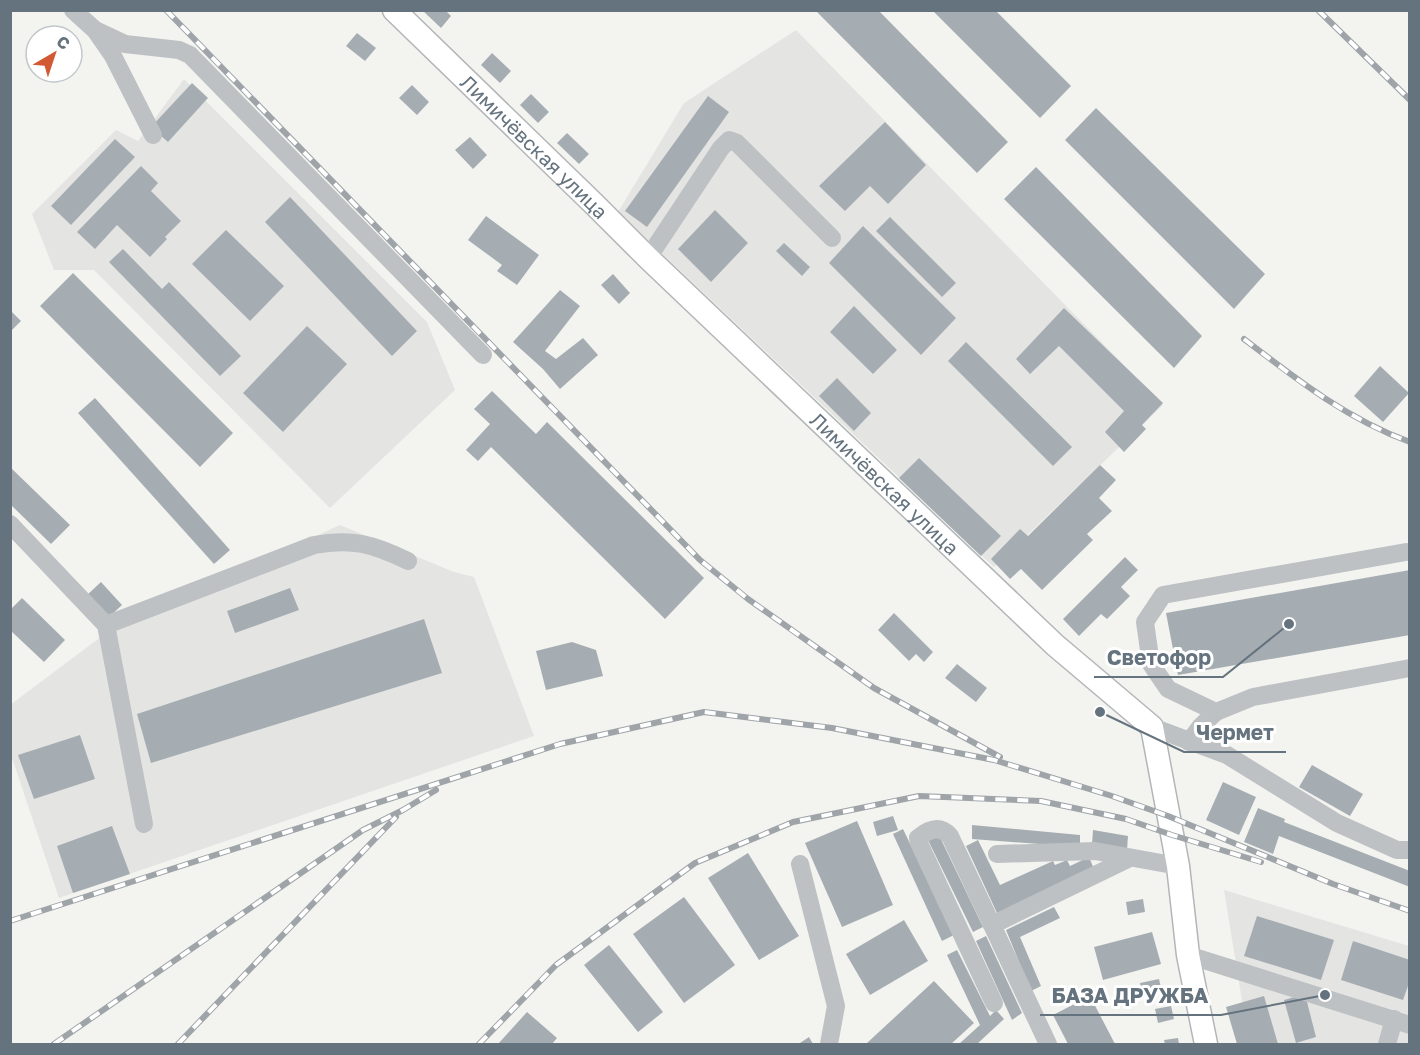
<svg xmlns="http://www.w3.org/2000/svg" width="1420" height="1055" font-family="'Golos Text',sans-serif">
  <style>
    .built { fill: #e4e5e3 }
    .building { fill: #a6adb2 }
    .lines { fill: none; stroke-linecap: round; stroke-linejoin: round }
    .major-casing { stroke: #b3b6b9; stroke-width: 25 }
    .minor { stroke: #bdc1c4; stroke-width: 18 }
    .major { stroke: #fff; stroke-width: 22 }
    .rail-casing { stroke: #9fa4a9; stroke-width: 6 }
    .rail { stroke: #fff; stroke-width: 4; stroke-dasharray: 11; stroke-linecap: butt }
    .labels { text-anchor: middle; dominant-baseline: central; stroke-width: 6; stroke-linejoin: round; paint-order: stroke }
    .street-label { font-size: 20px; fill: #65737e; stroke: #fff }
    .leader { fill: none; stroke: #65737e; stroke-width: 2 }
    .callout-dot { fill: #65737e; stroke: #fff; stroke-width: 2 }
    .callout-label { font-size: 21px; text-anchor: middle; font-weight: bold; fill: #65737e; stroke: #fff; stroke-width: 6; stroke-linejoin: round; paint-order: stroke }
  </style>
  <rect width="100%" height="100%" fill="#f3f4f0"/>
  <!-- built -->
  <g class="built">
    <path d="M 796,30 L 1163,405 L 994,567 L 618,212 L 684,103 Z"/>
    <path d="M 184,79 L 427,322 L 455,390 L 330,508 L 94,270 L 54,270 L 32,214 L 116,130 L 138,141 Z"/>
    <path d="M 340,525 L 454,572 L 474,577 L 534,736 L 59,898 L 11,755 L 10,705 L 106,633 Z"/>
    <path d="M 1224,890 L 1409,946 L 1409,1044 L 1249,1044 Z"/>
  </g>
  <!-- building -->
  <g class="building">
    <path d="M 422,10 L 445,10 L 451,16 L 441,28 Z"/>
    <path d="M 815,10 L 878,10 L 1008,142 L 977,173 Z"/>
    <path d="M 932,10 L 995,10 L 1071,86 L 1040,118 Z"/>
    <path d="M 357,33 L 376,48 L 365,61 L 346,46 Z"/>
    <path d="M 492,53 L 511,71 L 500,83 L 481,65 Z"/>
    <path d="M 192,83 L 208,98 L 168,142 L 151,127 Z"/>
    <path d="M 412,85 L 429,102 L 417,115 L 399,98 Z"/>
    <path d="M 531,94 L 549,112 L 538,123 L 520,105 Z"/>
    <path d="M 708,96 L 729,112 L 647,227 L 625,211 Z"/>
    <path d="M 1096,108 L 1265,274 L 1234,309 L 1065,140 Z"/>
    <path d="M 885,122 L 926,165 L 888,204 L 870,186 L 845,211 L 819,186 Z"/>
    <path d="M 567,133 L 589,154 L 579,164 L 557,143 Z"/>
    <path d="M 470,137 L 487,155 L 473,169 L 455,150 Z"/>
    <path d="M 115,139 L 135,157 L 71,225 L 51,206 Z"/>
    <path d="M 141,166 L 158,183 L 151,191 L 181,221 L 165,237 L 167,239 L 150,257 L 117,225 L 95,249 L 77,232 Z"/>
    <path d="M 1036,167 L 1202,336 L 1174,368 L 1004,199 Z"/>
    <path d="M 290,197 L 417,331 L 392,356 L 265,222 Z"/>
    <path d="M 715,210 L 748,243 L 711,282 L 678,249 Z"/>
    <path d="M 486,216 L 539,255 L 517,285 L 497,271 L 502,265 L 468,240 Z"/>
    <path d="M 890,217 L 956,283 L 942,297 L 876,231 Z"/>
    <path d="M 863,226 L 956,318 L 921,355 L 829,263 Z"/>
    <path d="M 226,230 L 284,286 L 250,321 L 192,264 Z"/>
    <path d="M 784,243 L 810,267 L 802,276 L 776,251 Z"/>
    <path d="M 123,249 L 162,289 L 169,282 L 241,356 L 220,376 L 109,262 Z"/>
    <path d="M 73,273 L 233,433 L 200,467 L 40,306 Z"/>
    <path d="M 613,274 L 630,293 L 619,304 L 601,285 Z"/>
    <path d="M 560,290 L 580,306 L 545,351 L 556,359 L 583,338 L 598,355 L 560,389 L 543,369 L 513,342 Z"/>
    <path d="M 854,306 L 897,350 L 873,374 L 830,332 Z"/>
    <path d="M 1064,308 L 1163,403 L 1142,425 L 1146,429 L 1124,452 L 1105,432 L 1124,411 L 1059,346 L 1030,374 L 1016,359 Z"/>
    <path d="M 10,310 L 21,321 L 10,332 Z"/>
    <path d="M 307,326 L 347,364 L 283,432 L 243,393 Z"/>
    <path d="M 966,342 L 1072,447 L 1053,466 L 948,361 Z"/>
    <path d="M 1380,366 L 1409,393 L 1383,422 L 1354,396 Z"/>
    <path d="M 837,378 L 871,413 L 854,431 L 819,396 Z"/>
    <path d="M 492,391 L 536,434 L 547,422 L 704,578 L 665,619 L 491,447 L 478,461 L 466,450 L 490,424 L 474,409 Z"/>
    <path d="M 95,398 L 230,550 L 214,564 L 78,413 Z"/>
    <path d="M 919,458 L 1001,536 L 981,556 L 899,478 Z"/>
    <path d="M 1100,465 L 1116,480 L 1099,498 L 1112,511 L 1087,534 L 1093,540 L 1042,590 L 1021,569 L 1010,579 L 991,559 L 1020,529 L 1028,536 Z"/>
    <path d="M 10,467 L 70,525 L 51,544 L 10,504 Z"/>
    <path d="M 1125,557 L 1138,570 L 1121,587 L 1130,596 L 1107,619 L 1101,614 L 1079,636 L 1063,619 Z"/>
    <path d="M 1410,570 L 1410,635 L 1178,675 L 1166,613 Z"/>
    <path d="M 101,582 L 122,605 L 107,619 L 86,596 Z"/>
    <path d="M 290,588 L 299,610 L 235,633 L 227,611 Z"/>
    <path d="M 22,598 L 65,640 L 44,662 L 10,630 L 10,610 Z"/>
    <path d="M 894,613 L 933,652 L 924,662 L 916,654 L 909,661 L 878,630 Z"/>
    <path d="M 424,619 L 442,673 L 151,763 L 137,714 Z"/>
    <path d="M 572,642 L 596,650 L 603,676 L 546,690 L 536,651 Z"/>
    <path d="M 957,664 L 987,688 L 976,702 L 945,678 Z"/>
    <path d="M 80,735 L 95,779 L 34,799 L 18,755 Z"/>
    <path d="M 1312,765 L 1363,794 L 1350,816 L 1299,787 Z"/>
    <path d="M 1223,782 L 1256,797 L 1239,835 L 1206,820 Z"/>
    <path d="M 1258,808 L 1285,819 L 1284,822 L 1410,871 L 1410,887 L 1279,836 L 1273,854 L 1244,842 Z"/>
    <path d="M 893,816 L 898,830 L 877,836 L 873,822 Z"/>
    <path d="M 857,821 L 893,905 L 842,927 L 805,843 Z"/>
    <path d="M 972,825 L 1080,835 L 1080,847 L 972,839 Z"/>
    <path d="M 112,826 L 130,874 L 73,893 L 57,846 Z"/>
    <path d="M 903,829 L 954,935 L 942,941 L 893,834 Z"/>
    <path d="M 1093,830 L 1128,836 L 1127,850 L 1092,844 Z"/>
    <path d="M 938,833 L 983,927 L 973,932 L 927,838 Z"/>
    <path d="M 978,840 L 1000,885 L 1053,861 L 1055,865 L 1067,860 L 1070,866 L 1089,857 L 1094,869 L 997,913 L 966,846 Z"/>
    <path d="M 748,853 L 799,936 L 759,960 L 708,878 Z"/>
    <path d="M 684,897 L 735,965 L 684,1003 L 633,934 Z"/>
    <path d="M 1143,899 L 1145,912 L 1128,915 L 1126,902 Z"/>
    <path d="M 1054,907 L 1060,918 L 1020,937 L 1041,986 L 1031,991 L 1006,930 Z"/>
    <path d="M 1257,916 L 1334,940 L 1321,980 L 1244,956 Z"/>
    <path d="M 904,920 L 928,961 L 870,995 L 846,954 Z"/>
    <path d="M 1152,932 L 1161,964 L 1103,980 L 1094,947 Z"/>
    <path d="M 986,936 L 1022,1013 L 1012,1020 L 976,941 Z"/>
    <path d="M 1353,941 L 1410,960 L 1410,980 L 1403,1000 L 1341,980 Z"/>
    <path d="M 609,945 L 663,1012 L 638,1032 L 584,965 Z"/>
    <path d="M 957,950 L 990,1016 L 996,1010 L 1004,1019 L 977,1044 L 959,1044 L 980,1025 L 947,955 Z"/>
    <path d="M 1159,979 L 1162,992 L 1143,996 L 1140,983 Z"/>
    <path d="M 934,981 L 974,1023 L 951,1044 L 869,1044 L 867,1043 Z"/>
    <path d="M 1305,994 L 1316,1037 L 1296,1043 L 1284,1000 Z"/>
    <path d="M 1090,996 L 1115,1044 L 1068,1044 L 1053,1015 Z"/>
    <path d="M 1264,996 L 1278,1044 L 1237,1044 L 1226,1007 Z"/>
    <path d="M 1171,1006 L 1174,1019 L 1158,1023 L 1155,1009 Z"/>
    <path d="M 527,1012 L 557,1038 L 552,1044 L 498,1044 Z"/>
    <path d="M 809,1037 L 813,1044 L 801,1044 L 800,1043 Z"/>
    <path d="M 1178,1038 L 1179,1044 L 1165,1044 L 1164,1040 Z"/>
  </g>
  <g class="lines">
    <!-- major casing -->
    <g class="major-casing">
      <g id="major">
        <path id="s1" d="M 394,10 L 594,204 L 648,258 L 1055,645 L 1152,727 L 1178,866 L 1188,955 L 1206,1044"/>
      </g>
    </g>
    <!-- minor -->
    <g class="minor">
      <path d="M 73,10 L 95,30 L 113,56 L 153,135"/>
      <path d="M 95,30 L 125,44 L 179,50 L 190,55 L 483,355"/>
      <path d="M 648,258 L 721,148 L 729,140 L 737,143 L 832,238"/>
      <path d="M 10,524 L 106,625 L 144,824"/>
      <path d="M 106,625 L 314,545 C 352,538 373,544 408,561"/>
      <path d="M 1216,712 L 1168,689 L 1151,664 L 1145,622 L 1163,595 L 1406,552"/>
      <path d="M 1152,727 L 1227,755 L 1337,823 L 1397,850 L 1410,850"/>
      <path d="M 1189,742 L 1201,726 L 1216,712 L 1253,697 L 1410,668"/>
      <path d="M 997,854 L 1095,851 L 1178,866"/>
      <path d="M 800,864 L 836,1006 L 829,1044"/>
      <path d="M 992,925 L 950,836 C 940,825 929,829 918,838 L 919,843 L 994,1003"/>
      <path d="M 1188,955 L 1410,1025"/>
      <path d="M 1048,1044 L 992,925 L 1130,858"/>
      <path d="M 1387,1044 L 1394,1019"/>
    </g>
    <!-- major -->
    <use href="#major" class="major"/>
    <!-- rail casing -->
    <g class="rail-casing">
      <g id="rail">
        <path d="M 166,10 L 700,560 L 748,599 L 874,688 L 1000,757"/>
        <path d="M 1318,10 L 1410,100"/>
        <path d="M 1244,339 C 1296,379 1347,419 1410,442"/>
        <path d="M 10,921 L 560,744 L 704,712 L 832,728 L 994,760 L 1112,796 L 1168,816 L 1333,884 L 1410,911"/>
        <path d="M 54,1044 L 363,830 L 403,810 L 436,790"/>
        <path d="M 178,1044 L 396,817"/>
        <path d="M 479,1044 L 556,965 L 695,863 L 793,822 L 919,796 L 1041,801 L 1126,819 L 1172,835 L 1261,862"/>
      </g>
    </g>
    <!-- rail -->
    <use href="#rail" class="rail"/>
  </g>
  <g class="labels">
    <!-- street labels -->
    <g class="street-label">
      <text stroke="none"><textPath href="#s1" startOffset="196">Лимичёвская улица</textPath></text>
      <text stroke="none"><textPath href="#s1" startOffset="682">Лимичёвская улица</textPath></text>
    </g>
  </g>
  <!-- callouts -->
  <path class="leader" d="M1289 624L1223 677H1094M1100 712L1184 752H1286M1325 995L1221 1015H1040"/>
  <g class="callout-dot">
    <circle cx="1289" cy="624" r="6"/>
    <circle cx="1100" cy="712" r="6"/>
    <circle cx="1325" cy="995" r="6"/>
  </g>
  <g class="callout-label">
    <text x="1159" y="665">Светофор</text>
    <text x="1235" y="740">Чермет</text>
    <text x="1130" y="1003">БАЗА ДРУЖБА</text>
  </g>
  <!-- border -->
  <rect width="1420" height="1055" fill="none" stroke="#65737e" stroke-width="24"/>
  <!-- north arrow -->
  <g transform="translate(54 54) rotate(39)"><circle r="28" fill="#ffffff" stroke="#c1c7cb" stroke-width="1.5"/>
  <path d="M0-4.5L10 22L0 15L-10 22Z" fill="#d25931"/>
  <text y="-9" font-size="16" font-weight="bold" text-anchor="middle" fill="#65737e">С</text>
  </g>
</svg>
